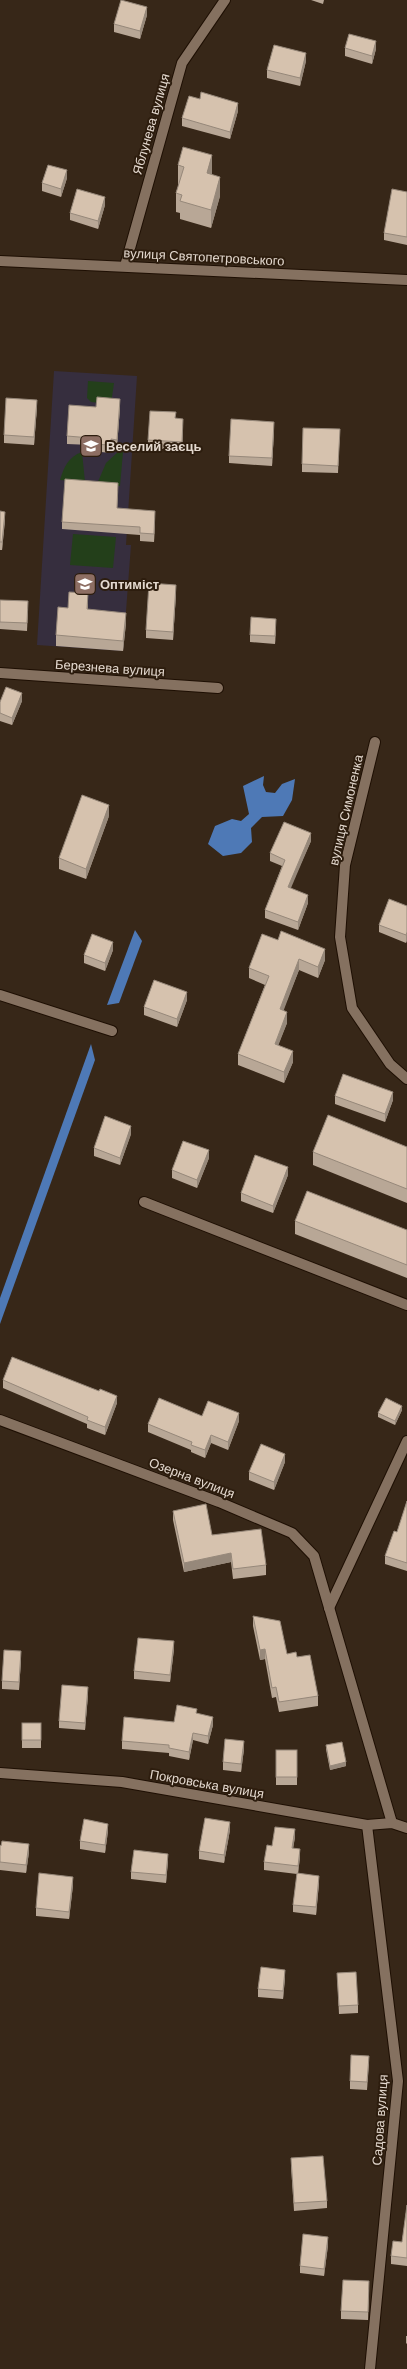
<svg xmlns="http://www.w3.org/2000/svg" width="407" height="2369" font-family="Helvetica,sans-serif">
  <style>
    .education { fill: #362e3e }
    .green { fill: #233f1a }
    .water { fill: #4e79b6 }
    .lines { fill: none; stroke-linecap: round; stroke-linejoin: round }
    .minor-casing { stroke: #1e0f03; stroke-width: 12 }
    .minor { stroke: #857160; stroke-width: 10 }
    .wall { fill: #b8a796 }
    .shaded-wall { fill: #96887a }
    .building { fill: #d6c2ae; stroke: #96887a }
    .labels { text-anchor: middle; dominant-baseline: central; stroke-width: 4; stroke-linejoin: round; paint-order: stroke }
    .street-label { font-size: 13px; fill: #e4d9cf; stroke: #2d1d0e }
    .poi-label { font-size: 13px; font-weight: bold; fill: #e4d9cf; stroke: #2d1d0e; text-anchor: start }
  </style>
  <rect width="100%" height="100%" fill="#372718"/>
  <!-- education -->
  <path class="education" d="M 54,371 L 137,376 L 126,545 L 131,545 L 123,651 L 37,645 Z"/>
  <!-- green -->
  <g class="green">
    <path d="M 88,381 L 114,383 L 111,404 L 91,402 L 87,398 Z"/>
    <path d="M 82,452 L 85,482 L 60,480 C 64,467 68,457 82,452 Z"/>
    <path d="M 118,452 L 123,452 L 120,486 L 97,484 L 106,463 Z"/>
    <path d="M 73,534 L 116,537 L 113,568 L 70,565 Z"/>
  </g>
  <!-- water -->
  <g class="water">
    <path d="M 264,776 L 263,785 L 266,792 L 275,793 L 282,784 L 295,779 L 292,800 L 283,816 L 262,817 L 251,828 L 252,842 L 241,853 L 223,856 L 208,844 L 215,826 L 232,819 L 241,821 L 249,814 L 243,786 Z"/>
    <path d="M 135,930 L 142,941 L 119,1003 L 107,1005 Z"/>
    <path d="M 91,1044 L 95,1060 L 0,1324 L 0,1298 Z"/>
  </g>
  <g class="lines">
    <!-- minor casing -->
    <g class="minor-casing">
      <g id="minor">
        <path d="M 0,261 L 407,280"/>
        <path d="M 125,266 L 182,63 L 225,0"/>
        <path d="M 0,673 L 218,688"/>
        <path d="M 375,742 L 345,865 L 340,937 L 352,1008 L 390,1064 L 407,1079"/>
        <path d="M 0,995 L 112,1031"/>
        <path d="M 144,1202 L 407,1305"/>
        <path d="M 0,1420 L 219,1502 L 292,1533 L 314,1556 L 392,1823"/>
        <path d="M 329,1608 L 407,1441"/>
        <path d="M 0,1773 L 122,1782 L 367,1825 L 392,1823 L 407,1828"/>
        <path d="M 367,1825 L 398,2081 L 370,2369"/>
      </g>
    </g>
    <!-- minor -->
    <use href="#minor" class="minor"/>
  </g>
  <!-- wall -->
  <g class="wall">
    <path d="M 311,0 L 324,0 L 323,4 Z"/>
    <path d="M 147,15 L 140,39 L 114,32 L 114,24 Z"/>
    <path d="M 345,48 L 376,49 L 372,64 L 345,56 Z"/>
    <path d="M 306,61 L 300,86 L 267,78 L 267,70 Z"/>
    <path d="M 200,99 L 238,111 L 230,139 L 182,126 L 182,118 Z"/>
    <path d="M 178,165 L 212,174 L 212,175 L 220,196 L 211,228 L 180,219 L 180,213 L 176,212 L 176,193 L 179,184 L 178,184 Z"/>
    <path d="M 67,178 L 61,197 L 42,191 L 42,183 Z"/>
    <path d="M 407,192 L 407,245 L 384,240 L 384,233 Z"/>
    <path d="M 105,205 L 98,229 L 70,220 L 70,213 Z"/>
    <path d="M 37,407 L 34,445 L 4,443 L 4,435 Z"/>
    <path d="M 96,407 L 120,407 L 117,447 L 111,447 L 111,453 L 91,451 L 91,445 L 67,444 L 67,436 Z"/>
    <path d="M 176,418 L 183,427 L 182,450 L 148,448 L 148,440 Z"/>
    <path d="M 340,429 L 338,473 L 302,472 L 302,464 Z"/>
    <path d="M 274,430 L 272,466 L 229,463 L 229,456 Z"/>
    <path d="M 118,491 L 117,508 L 155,518 L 154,542 L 140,541 L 140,535 L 62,529 L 62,522 Z"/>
    <path d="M 0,511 L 5,520 L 2,550 L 0,550 Z"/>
    <path d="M 176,593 L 173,640 L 146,638 L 146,630 Z"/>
    <path d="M 0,600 L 28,609 L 27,631 L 0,629 Z"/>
    <path d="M 88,604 L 88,610 L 126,623 L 123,651 L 56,646 L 56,635 L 68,608 Z"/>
    <path d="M 276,626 L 275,644 L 250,642 L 250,635 Z"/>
    <path d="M 22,701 L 12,725 L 0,721 L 0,702 Z"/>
    <path d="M 109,816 L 86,879 L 59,869 L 59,858 Z"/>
    <path d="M 311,841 L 290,888 L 308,903 L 298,930 L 265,918 L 265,910 L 282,866 L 270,861 L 270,853 Z"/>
    <path d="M 407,906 L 407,940 L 406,943 L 379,932 L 379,925 Z"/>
    <path d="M 262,934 L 325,960 L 318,978 L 299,970 L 283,1010 L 287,1023 L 278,1045 L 293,1062 L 284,1083 L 238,1065 L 238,1054 L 265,985 L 249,978 L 249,968 Z"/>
    <path d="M 113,950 L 105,971 L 84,963 L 84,955 Z"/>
    <path d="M 187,1000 L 177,1027 L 144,1015 L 144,1007 Z"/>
    <path d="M 335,1096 L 393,1100 L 385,1122 L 335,1104 Z"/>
    <path d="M 131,1134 L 120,1165 L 94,1156 L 94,1148 Z"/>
    <path d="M 407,1147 L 407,1203 L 313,1165 L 313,1152 Z"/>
    <path d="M 209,1158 L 197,1188 L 172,1178 L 172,1170 Z"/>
    <path d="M 288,1175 L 273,1213 L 241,1201 L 241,1193 Z"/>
    <path d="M 295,1221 L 407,1230 L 407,1278 L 295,1234 Z"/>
    <path d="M 3,1380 L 99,1391 L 117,1403 L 105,1435 L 87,1428 L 87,1424 L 3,1388 Z"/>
    <path d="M 402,1410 L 395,1425 L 378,1417 L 378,1413 Z"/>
    <path d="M 202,1416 L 239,1421 L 228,1450 L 211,1443 L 205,1458 L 191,1452 L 191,1450 L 148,1432 L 148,1424 Z"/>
    <path d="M 285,1462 L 274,1490 L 249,1480 L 249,1472 Z"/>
    <path d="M 407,1501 L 407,1571 L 385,1564 L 385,1556 L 397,1532 Z"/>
    <path d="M 173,1511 L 212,1535 L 266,1565 L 266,1575 L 233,1579 L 231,1562 L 184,1572 L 173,1520 Z"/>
    <path d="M 253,1616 L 287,1654 L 297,1657 L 318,1696 L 318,1706 L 279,1712 L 276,1697 L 272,1698 L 265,1659 L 260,1660 L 253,1626 Z"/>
    <path d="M 174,1649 L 170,1682 L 134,1679 L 134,1671 Z"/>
    <path d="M 21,1659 L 19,1690 L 2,1689 L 2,1681 Z"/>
    <path d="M 88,1695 L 85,1730 L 59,1728 L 59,1721 Z"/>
    <path d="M 197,1714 L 213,1725 L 208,1744 L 193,1740 L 189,1760 L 169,1756 L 169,1753 L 122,1749 L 122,1741 L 174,1722 Z"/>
    <rect x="22" y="1723" width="19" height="25"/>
    <path d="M 326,1745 L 346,1766 L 330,1770 L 326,1749 Z"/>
    <path d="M 244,1749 L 241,1772 L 223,1770 L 223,1762 Z"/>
    <rect x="276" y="1750" width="21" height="35"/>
    <path d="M 230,1830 L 224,1863 L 199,1859 L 199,1851 Z"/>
    <path d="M 108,1831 L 105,1853 L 80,1849 L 80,1841 Z"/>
    <path d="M 295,1837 L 293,1848 L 300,1857 L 298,1873 L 319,1883 L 316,1915 L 293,1912 L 293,1905 L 297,1874 L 264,1870 L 264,1862 L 272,1846 Z"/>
    <path d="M 0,1845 L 29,1852 L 26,1873 L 0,1870 Z"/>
    <path d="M 168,1861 L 166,1883 L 131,1879 L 131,1872 Z"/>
    <path d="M 73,1885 L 69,1919 L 36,1916 L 36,1908 Z"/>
    <path d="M 337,1973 L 358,2005 L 358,2013 L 339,2014 Z"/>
    <path d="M 285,1978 L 283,1999 L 258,1997 L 258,1989 Z"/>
    <path d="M 369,2063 L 367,2090 L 350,2089 L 350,2081 Z"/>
    <path d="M 291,2158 L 327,2201 L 327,2208 L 294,2211 L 291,2166 Z"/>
    <path d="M 407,2205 L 407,2266 L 391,2264 L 391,2256 L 402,2242 Z"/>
    <path d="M 328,2245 L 324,2276 L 300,2273 L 300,2266 Z"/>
    <path d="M 369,2289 L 368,2320 L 341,2319 L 341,2311 Z"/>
    <path d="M 406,2336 L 407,2336 L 407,2344 L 406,2343 Z"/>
  </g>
  <!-- shaded-wall -->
  <g class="shaded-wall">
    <path d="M 147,7 L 147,15 L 140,39 L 140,31 Z"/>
    <path d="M 376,41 L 376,49 L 372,64 L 372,56 Z"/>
    <path d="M 306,53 L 306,61 L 300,86 L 300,78 Z"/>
    <path d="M 238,103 L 238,111 L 230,139 L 230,132 Z"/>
    <path d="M 212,155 L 212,174 L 207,192 L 207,173 Z"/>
    <path d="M 67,170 L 67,178 L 61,197 L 61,189 Z"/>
    <path d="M 220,177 L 220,196 L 211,228 L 211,210 Z"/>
    <path d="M 105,197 L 105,205 L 98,229 L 98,221 Z"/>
    <path d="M 120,399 L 120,407 L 117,447 L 117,440 Z"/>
    <path d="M 37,400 L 37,407 L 34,445 L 34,437 Z"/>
    <path d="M 183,419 L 183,427 L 182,450 L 182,442 Z"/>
    <path d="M 274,422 L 274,430 L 272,466 L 272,458 Z"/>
    <path d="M 155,511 L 155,518 L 154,542 L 154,534 Z"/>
    <path d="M 5,512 L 5,520 L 2,550 L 2,542 Z"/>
    <path d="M 176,585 L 176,593 L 173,640 L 173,632 Z"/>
    <path d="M 88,593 L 88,604 L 87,620 L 87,609 Z"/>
    <path d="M 126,613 L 126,623 L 123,651 L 123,641 Z"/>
    <path d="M 276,619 L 276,626 L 275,644 L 275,636 Z"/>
    <path d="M 22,693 L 22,701 L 12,725 L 12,718 Z"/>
    <path d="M 109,805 L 109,816 L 86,879 L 86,869 Z"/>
    <path d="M 311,833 L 311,841 L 288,895 L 288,887 Z"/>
    <path d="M 308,895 L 308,903 L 298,930 L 298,922 Z"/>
    <path d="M 407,932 L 407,940 L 406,943 L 406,935 Z"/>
    <path d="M 113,942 L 113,950 L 105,971 L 105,963 Z"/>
    <path d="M 325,949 L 325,960 L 318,978 L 318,967 Z"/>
    <path d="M 299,959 L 299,970 L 280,1020 L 280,1009 Z"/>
    <path d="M 187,992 L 187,1000 L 177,1027 L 177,1019 Z"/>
    <path d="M 287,1012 L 287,1023 L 275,1054 L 275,1044 Z"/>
    <path d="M 293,1051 L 293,1062 L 284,1083 L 284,1072 Z"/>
    <path d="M 393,1092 L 393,1100 L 385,1122 L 385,1114 Z"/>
    <path d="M 131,1126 L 131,1134 L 120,1165 L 120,1158 Z"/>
    <path d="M 209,1150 L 209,1158 L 197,1188 L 197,1180 Z"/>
    <path d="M 288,1167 L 288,1175 L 273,1213 L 273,1206 Z"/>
    <path d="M 117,1396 L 117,1403 L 105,1435 L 105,1427 Z"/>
    <path d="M 402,1406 L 402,1410 L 395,1425 L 395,1421 Z"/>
    <path d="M 239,1413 L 239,1421 L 228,1450 L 228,1442 Z"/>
    <path d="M 211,1435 L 211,1443 L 205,1458 L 205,1450 Z"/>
    <path d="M 285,1454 L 285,1462 L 274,1490 L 274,1482 Z"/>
    <path d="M 231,1553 L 231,1562 L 184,1572 L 184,1563 Z"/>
    <path d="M 174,1641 L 174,1649 L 170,1682 L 170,1675 Z"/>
    <path d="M 265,1649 L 265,1659 L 260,1660 L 260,1650 Z"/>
    <path d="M 21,1651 L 21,1659 L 19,1690 L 19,1682 Z"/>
    <path d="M 88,1687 L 88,1695 L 85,1730 L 85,1723 Z"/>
    <path d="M 213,1717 L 213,1725 L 208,1744 L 208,1736 Z"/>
    <path d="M 193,1733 L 193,1740 L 189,1760 L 189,1752 Z"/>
    <path d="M 244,1741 L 244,1749 L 241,1772 L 241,1764 Z"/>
    <path d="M 346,1762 L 346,1766 L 330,1770 L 330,1766 Z"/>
    <path d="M 230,1822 L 230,1830 L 224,1863 L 224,1855 Z"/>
    <path d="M 108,1824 L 108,1831 L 105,1853 L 105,1845 Z"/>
    <path d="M 295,1829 L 295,1837 L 292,1856 L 292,1848 Z"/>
    <path d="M 29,1844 L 29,1852 L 26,1873 L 26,1865 Z"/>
    <path d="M 300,1849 L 300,1857 L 298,1874 L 298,1866 Z"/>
    <path d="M 168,1854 L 168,1861 L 166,1883 L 166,1875 Z"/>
    <path d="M 319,1876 L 319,1883 L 316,1915 L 316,1907 Z"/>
    <path d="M 73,1877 L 73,1885 L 69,1919 L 69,1912 Z"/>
    <path d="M 285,1970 L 285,1978 L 283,1999 L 283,1991 Z"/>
    <path d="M 328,2237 L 328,2245 L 324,2276 L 324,2269 Z"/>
  </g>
  <!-- building -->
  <g class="building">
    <path d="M 121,0 L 147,7 L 140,31 L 114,24 Z"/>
    <path d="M 349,34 L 376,41 L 372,56 L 345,48 Z"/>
    <path d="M 274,45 L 306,53 L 300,78 L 267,70 Z"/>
    <path d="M 201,92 L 238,103 L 230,132 L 182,118 L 189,96 L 200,99 Z"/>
    <path d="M 183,147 L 212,155 L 207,173 L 220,177 L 211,210 L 180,201 L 182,195 L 176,193 L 184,167 L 178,165 Z"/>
    <path d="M 48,165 L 67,170 L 61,189 L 42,183 Z"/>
    <path d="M 77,189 L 105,197 L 98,221 L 70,213 Z"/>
    <path d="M 392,189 L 407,192 L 407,237 L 384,233 Z"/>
    <path d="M 97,397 L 120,399 L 117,440 L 111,439 L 111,445 L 91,444 L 91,438 L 67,436 L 69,405 L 96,407 Z"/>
    <path d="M 6,398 L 37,400 L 34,437 L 4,435 Z"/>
    <path d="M 150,411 L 176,412 L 175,418 L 183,419 L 182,442 L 148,440 Z"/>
    <path d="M 231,419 L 274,422 L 272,458 L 229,456 Z"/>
    <path d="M 303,428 L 340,429 L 338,466 L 302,464 Z"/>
    <path d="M 65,479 L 118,483 L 117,508 L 155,511 L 154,534 L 140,533 L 140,527 L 62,522 Z"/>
    <path d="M 0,511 L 5,512 L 2,542 L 0,542 Z"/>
    <path d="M 149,583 L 176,585 L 173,632 L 146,630 Z"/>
    <path d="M 69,592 L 88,593 L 87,609 L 126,613 L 123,641 L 56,635 L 58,607 L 68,608 Z"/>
    <path d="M 0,600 L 28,601 L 27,623 L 0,622 Z"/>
    <path d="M 251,617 L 276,619 L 275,636 L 250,635 Z"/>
    <path d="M 6,687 L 22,693 L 12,718 L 0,713 L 0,702 Z"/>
    <path d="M 82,795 L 109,805 L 86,869 L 59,858 Z"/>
    <path d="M 284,822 L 311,833 L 288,887 L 308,895 L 298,922 L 265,910 L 285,860 L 270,853 Z"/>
    <path d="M 389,899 L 407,906 L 407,932 L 406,935 L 379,925 Z"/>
    <path d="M 281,931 L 325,949 L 318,967 L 299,959 L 280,1009 L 287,1012 L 275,1044 L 293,1051 L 284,1072 L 238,1054 L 269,976 L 249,968 L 262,934 L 278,940 Z"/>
    <path d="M 92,934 L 113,942 L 105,963 L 84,955 Z"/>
    <path d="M 154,980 L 187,992 L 177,1019 L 144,1007 Z"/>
    <path d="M 343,1074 L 393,1092 L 385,1114 L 335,1096 Z"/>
    <path d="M 328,1115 L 407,1147 L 407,1189 L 313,1152 Z"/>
    <path d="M 105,1116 L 131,1126 L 120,1158 L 94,1148 Z"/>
    <path d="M 183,1141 L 209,1150 L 197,1180 L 172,1170 Z"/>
    <path d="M 255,1155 L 288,1167 L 273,1206 L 241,1193 Z"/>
    <path d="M 307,1191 L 407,1230 L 407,1265 L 295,1221 Z"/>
    <path d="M 12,1357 L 99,1391 L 100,1389 L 117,1396 L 105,1427 L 87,1420 L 88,1417 L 3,1380 Z"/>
    <path d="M 159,1398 L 202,1416 L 208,1401 L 239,1413 L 228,1442 L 211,1435 L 205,1450 L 191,1445 L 192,1442 L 148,1424 Z"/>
    <path d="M 386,1398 L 402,1406 L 395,1421 L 378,1413 Z"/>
    <path d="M 261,1444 L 285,1454 L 274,1482 L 249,1472 Z"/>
    <path d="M 407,1501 L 407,1563 L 385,1556 L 394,1531 L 397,1532 Z"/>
    <path d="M 206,1504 L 212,1535 L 261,1529 L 266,1565 L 233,1569 L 231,1553 L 184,1563 L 173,1511 Z"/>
    <path d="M 253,1616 L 280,1621 L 287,1654 L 296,1652 L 297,1657 L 310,1655 L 318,1696 L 279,1702 L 276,1687 L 272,1688 L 265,1649 L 260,1650 Z"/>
    <path d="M 138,1638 L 174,1641 L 170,1675 L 134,1671 Z"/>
    <path d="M 4,1650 L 21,1651 L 19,1682 L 2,1681 Z"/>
    <path d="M 62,1685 L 88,1687 L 85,1723 L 59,1721 Z"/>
    <path d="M 177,1705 L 197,1709 L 196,1713 L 213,1717 L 208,1736 L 193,1733 L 189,1752 L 169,1748 L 169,1745 L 122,1741 L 124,1717 L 174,1722 Z"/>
    <rect x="22" y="1723" width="19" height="17"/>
    <path d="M 225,1739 L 244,1741 L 241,1764 L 223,1762 Z"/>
    <path d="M 342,1742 L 346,1762 L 330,1766 L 326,1745 Z"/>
    <rect x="276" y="1750" width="21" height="27"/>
    <path d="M 205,1818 L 230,1822 L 224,1855 L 199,1851 Z"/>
    <path d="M 84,1819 L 108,1824 L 105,1845 L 80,1841 Z"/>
    <path d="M 275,1827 L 295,1829 L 292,1848 L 300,1849 L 298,1866 L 264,1862 L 267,1845 L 272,1846 Z"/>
    <path d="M 2,1841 L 29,1844 L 26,1865 L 0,1862 L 0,1845 L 1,1846 Z"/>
    <path d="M 134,1850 L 168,1854 L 166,1875 L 131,1872 Z"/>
    <path d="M 39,1873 L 73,1877 L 69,1912 L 36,1908 Z"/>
    <path d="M 297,1873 L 319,1876 L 316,1907 L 293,1905 Z"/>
    <path d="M 261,1967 L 285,1970 L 283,1991 L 258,1989 Z"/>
    <path d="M 356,1972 L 358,2005 L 339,2006 L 337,1973 Z"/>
    <path d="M 351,2055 L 369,2056 L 367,2082 L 350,2081 Z"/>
    <path d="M 323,2156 L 327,2201 L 294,2203 L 291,2158 Z"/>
    <path d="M 407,2205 L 407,2258 L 391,2256 L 393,2241 L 402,2242 Z"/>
    <path d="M 303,2234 L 328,2237 L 324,2269 L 300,2266 Z"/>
    <path d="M 343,2280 L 369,2281 L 368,2312 L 341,2311 Z"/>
  </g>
  <!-- icons -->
  <defs>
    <g id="school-square" transform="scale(1.15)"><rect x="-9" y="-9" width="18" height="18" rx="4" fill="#8d6e63" stroke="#2d1d0e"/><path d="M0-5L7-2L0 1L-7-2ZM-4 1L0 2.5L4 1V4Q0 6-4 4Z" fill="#fff"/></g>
  </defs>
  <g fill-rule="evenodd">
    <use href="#school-square" x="91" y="446"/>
    <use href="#school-square" x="85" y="584"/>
  </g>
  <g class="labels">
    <!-- street labels -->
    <g class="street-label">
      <text transform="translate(151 124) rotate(-74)">Яблунева вулиця</text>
      <text transform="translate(204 257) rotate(3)">вулиця Святопетровського</text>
      <text transform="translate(110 668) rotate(4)">Березнева вулиця</text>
      <text transform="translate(346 810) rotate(-77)">вулиця Симоненка</text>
      <text transform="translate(192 1478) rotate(21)">Озерна вулиця</text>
      <text transform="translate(207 1784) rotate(10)">Покровська вулиця</text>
      <text transform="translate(380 2120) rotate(-86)">Садова вулиця</text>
    </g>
    <!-- poi labels -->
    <g class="poi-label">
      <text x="106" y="446">Веселий заєць</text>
      <text x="100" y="584">Оптиміст</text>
    </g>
  </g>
</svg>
